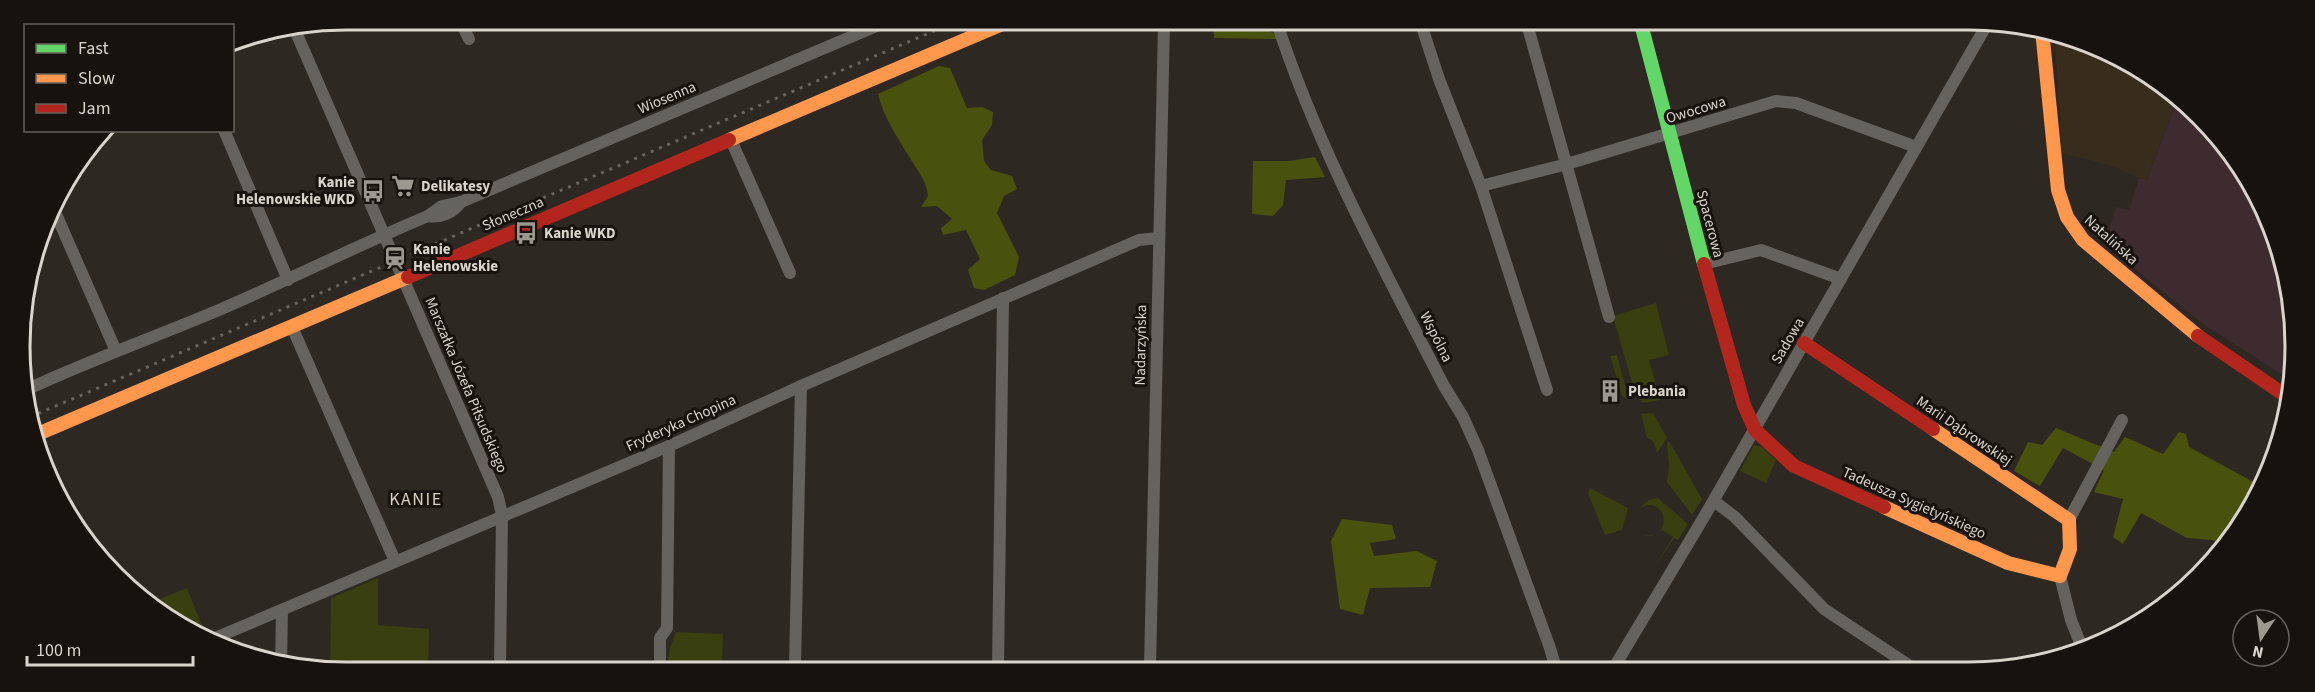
<svg xmlns="http://www.w3.org/2000/svg" width="2315" height="692" font-family="'Source Sans 3',sans-serif">
  <style>
    .built { fill: #382c1d }
    .industrial { fill: #3d2b2f }
    .green { fill: #393f0f }
    .forest { fill: #49520c }
    .lines { fill: none; stroke-linecap: round; stroke-linejoin: round }
    .street { stroke: #66625d; stroke-width: 12 }
    .fast { stroke: #63d668; stroke-width: 14 }
    .slow { stroke: #ff974d; stroke-width: 14 }
    .jam { stroke: #b3261e; stroke-width: 14 }
    .rail { stroke: #67645e; stroke-width: 3; stroke-dasharray: 3 6; stroke-linecap: butt }
    .labels { text-anchor: middle; dominant-baseline: central; stroke-width: 6; stroke-linejoin: round; paint-order: stroke }
    .street-label { font-size: 15px; fill: #dad4cc; stroke: #17120d }
    .poi-label { font-size: 15px; font-weight: bold; fill: #dad4cc; stroke: #17120d; text-anchor: start }
    .quarter-label { font-size: 18px; letter-spacing: 1.5px; fill: #dacebf; stroke: #17120d }
    .rim { fill: none; stroke: #dad4cc; stroke-width: 3 }
  </style>
  <rect width="100%" height="100%" fill="#2d2822"/>
  <!-- built -->
  <path class="built" d="M 2061,38 L 2151,75 L 2177,101 L 2146,181 L 2112,166 L 2062,153 L 2055,43 Z"/>
  <!-- industrial -->
  <path class="industrial" d="M 2177,101 L 2241,165 L 2289,283 L 2289,379 L 2203,324 L 2093,235 L 2096,224 L 2109,228 L 2116,207 L 2129,210 L 2139,178 L 2147,180 Z"/>
  <!-- green -->
  <g class="green">
    <path d="M 1656,303 L 1669,355 L 1649,360 L 1660,400 L 1643,403 L 1635,393 L 1613,316 Z"/>
    <path d="M 1617,355 L 1629,400 L 1622,396 L 1610,356 Z"/>
    <path d="M 1653,413 L 1667,438 L 1657,453 L 1653,441 L 1647,438 L 1641,414 Z"/>
    <path d="M 1669,441 L 1702,499 L 1692,515 L 1667,482 L 1669,467 L 1667,443 Z"/>
    <path d="M 1754,445 L 1762,447 L 1776,460 L 1766,483 L 1740,471 Z"/>
    <path d="M 1590,488 L 1628,508 L 1622,530 L 1605,535 L 1588,493 Z"/>
    <path d="M 1658,498 L 1688,524 L 1678,540 L 1674,538 L 1652,571 L 1673,537 L 1662,530 L 1652,536 L 1644,536 C 1645,535 1652,536 1656,534 C 1669,527 1665,506 1650,505 C 1645,505 1640,508 1638,509 L 1649,500 Z"/>
    <path d="M 378,578 L 378,625 L 429,629 L 428,666 L 330,666 L 331,598 Z"/>
    <path d="M 187,588 L 204,631 L 201,632 L 174,621 L 171,615 L 163,616 L 150,603 Z"/>
    <path d="M 676,632 L 723,634 L 722,667 L 666,667 L 670,648 Z"/>
  </g>
  <!-- forest -->
  <g class="forest">
    <path d="M 1213,23 L 1259,23 L 1259,26 L 1277,35 L 1278,39 L 1214,38 Z"/>
    <path d="M 939,66 L 950,68 L 967,108 L 982,107 L 993,112 L 992,125 L 982,140 L 984,161 L 991,170 L 1012,176 L 1017,189 L 1004,196 L 997,213 L 1019,257 L 1015,275 L 984,290 L 974,288 L 968,270 L 980,259 L 966,230 L 943,235 L 941,228 L 952,219 L 937,206 L 921,207 L 928,196 C 926,179 918,172 910,158 C 897,137 884,118 878,94 Z"/>
    <path d="M 1315,157 L 1325,177 L 1286,180 L 1283,205 L 1273,216 L 1252,214 L 1253,161 L 1288,161 Z"/>
    <path d="M 2056,428 L 2114,452 L 2125,437 L 2163,454 L 2179,432 L 2186,434 L 2189,447 L 2261,486 L 2252,509 L 2221,547 L 2213,540 L 2187,538 L 2141,513 L 2123,544 L 2113,537 L 2123,499 L 2094,492 L 2104,470 L 2063,448 L 2040,486 L 2014,471 L 2028,442 L 2042,445 Z"/>
    <path d="M 1342,519 L 1392,525 L 1396,539 L 1370,543 L 1374,556 L 1417,551 L 1437,561 L 1430,587 L 1370,588 L 1363,615 L 1340,609 L 1331,541 Z"/>
  </g>
  <g class="lines">
    <!-- street -->
    <g class="street">
      <path d="M 460,20 L 469,39"/>
      <path d="M 1277,23 C 1318,149 1383,267 1444,386 L 1463,417 L 1478,450 L 1550,648 L 1556,669"/>
      <path d="M 1421,24 L 1439,79 L 1481,186 L 1547,390"/>
      <path d="M 1527,24 L 1609,317"/>
      <path d="M 295,30 L 498,497 L 502,515 L 500,667"/>
      <path d="M 224,130 L 288,280"/>
      <path d="M 731,140 L 790,273"/>
      <path d="M 1481,186 L 1567,164 L 1776,101 L 1796,103 L 1916,147"/>
      <path d="M 52,205 L 116,351"/>
      <path d="M 428,216 C 441,218 453,213 461,202"/>
      <path d="M 1704,264 L 1761,250 L 1841,279"/>
      <path d="M 292,327 L 395,561"/>
      <path d="M 28,389 C 90,360 155,337 219,310 C 289,280 358,245 428,216 L 442,206 L 461,202 L 886,22"/>
      <path d="M 1714,501 L 1735,517 L 1824,609 L 1916,670"/>
      <path d="M 2069,520 L 2122,420"/>
      <path d="M 2060,576 L 2071,620 L 2083,650"/>
      <path d="M 215,638 L 669,446 L 801,386 L 1139,240 L 1158,238"/>
      <path d="M 281,666 L 282,610"/>
      <path d="M 660,667 L 660,638 L 667,628 L 669,446"/>
      <path d="M 795,667 L 801,386"/>
      <path d="M 998,668 L 1003,298"/>
      <path d="M 1150,668 L 1164,23"/>
      <path d="M 1613,669 L 1704,517 L 1986,26"/>
    </g>
    <!-- fast -->
    <path class="fast" d="M 1641,24 L 1704,264"/>
    <!-- slow -->
    <g class="slow">
      <path d="M 2042,30 L 2058,190 L 2067,217 L 2083,240 L 2198,336"/>
      <path d="M 729,140 L 1007,22"/>
      <path d="M 33,436 L 408,277"/>
      <path d="M 1884,507 L 2008,563 L 2060,576 L 2070,549 L 2069,520 L 1933,429"/>
    </g>
    <!-- jam -->
    <g class="jam">
      <path d="M 1704,264 L 1744,405 L 1755,430 L 1794,466 L 1884,507"/>
      <path d="M 408,277 L 729,140"/>
      <path d="M 2198,336 L 2289,398"/>
      <path d="M 1804,343 L 1933,429"/>
    </g>
    <!-- rail -->
    <path class="rail" d="M 30,417 L 955,22"/>
  </g>
  <!-- icons -->
  <defs>
    <g id="supermarket-bare" transform="scale(1.8)"><path d="M-6-5.5h2.5l.6 2H6L4.5 2H-2.5L-4.4-4H-6ZM-1.5 3.2a1.3 1.3 0 1 0 .1 0ZM3 3.2a1.3 1.3 0 1 0 .1 0Z" fill="#9d9890" stroke="#17120d" stroke-width="2.5" paint-order="stroke"/></g>
    <g id="bus-bare" transform="scale(1.8)"><path d="M-5-6H5V4H4V6H2V4H-2V6H-4V4H-5ZM-3.5-4V0h7V-4ZM-3.5 1.2v1.5H-2V1.2ZM2 1.2v1.5H3.5V1.2Z" fill="#9d9890" stroke="#17120d" stroke-width="2.5" paint-order="stroke"/></g>
    <g id="station-bare" transform="scale(1.8)"><path d="M-3-6H3Q5-6 5-4V2Q5 4 3 4L4.5 6H3L1.5 4h-3L-3 6H-4.5L-3 4Q-5 4-5 2V-4Q-5-6-3-6ZM-3.5-4v3h7v-3ZM-3.5 1v1.5H-2V1ZM2 1v1.5H3.5V1Z" fill="#9d9890" stroke="#17120d" stroke-width="2.5" paint-order="stroke"/></g>
    <g id="building-bare" transform="scale(1.8)"><path d="M-4-6H4V6H1V3H-1V6H-4ZM-2.5-4.3h1.7v1.8h-1.7ZM.8-4.3h1.7v1.8H.8ZM-2.5-1h1.7V.8h-1.7ZM.8-1h1.7V.8H.8Z" fill="#9d9890" stroke="#17120d" stroke-width="2.5" paint-order="stroke"/></g>
  </defs>
  <g fill-rule="evenodd">
    <use href="#supermarket-bare" x="403" y="186"/>
    <use href="#bus-bare" x="373" y="191"/>
    <use href="#bus-bare" x="526" y="233"/>
    <use href="#station-bare" x="395" y="258"/>
    <use href="#building-bare" x="1610" y="391"/>
  </g>
  <g class="labels">
    <!-- street labels -->
    <g class="street-label">
      <text transform="translate(667 98) rotate(-23)">Wiosenna</text>
      <text transform="translate(1696 110) rotate(-17)">Owocowa</text>
      <text transform="translate(513 214) rotate(-23)">Słoneczna</text>
      <text transform="translate(1710 224) rotate(75)">Spacerowa</text>
      <text transform="translate(2111 240) rotate(42)">Natalińska</text>
      <text transform="translate(1436 337) rotate(63)">Wspólna</text>
      <text transform="translate(1788 341) rotate(-60)">Sadowa</text>
      <text transform="translate(1141 345) rotate(-89)">Nadarzyńska</text>
      <text transform="translate(466 385) rotate(67)">Marszałka Józefa Piłsudskiego</text>
      <text transform="translate(681 423) rotate(-24)">Fryderyka Chopina</text>
      <text transform="translate(1964 431) rotate(34)">Marii Dąbrowskiej</text>
      <text transform="translate(1914 503) rotate(24)">Tadeusza Sygietyńskiego</text>
    </g>
    <!-- poi labels -->
    <g class="poi-label">
      <text x="355" y="182" text-anchor="end">Kanie<tspan x="355" dy="17">Helenowskie WKD</tspan></text>
      <text x="421" y="186">Delikatesy</text>
      <text x="544" y="233">Kanie WKD</text>
      <text x="413" y="249">Kanie<tspan x="413" dy="17">Helenowskie</tspan></text>
      <text x="1628" y="391">Plebania</text>
    </g>
    <!-- quarter labels -->
    <g class="quarter-label">
      <text x="416" y="499">KANIE</text>
    </g>
  </g>
  <!-- crop -->
  <path d="M0 0H2315V692H0ZM346 30H1969A316 316 0 0 1 2285 346V346A316 316 0 0 1 1969 662H346A316 316 0 0 1 30 346V346A316 316 0 0 1 346 30Z" fill="#17120d" fill-rule="evenodd"/>
  <path class="rim" d="M346 30H1969A316 316 0 0 1 2285 346V346A316 316 0 0 1 1969 662H346A316 316 0 0 1 30 346V346A316 316 0 0 1 346 30Z"/>
  <!-- legend -->
  <rect x="24" y="24" width="210" height="108" fill="#17120d" stroke="#656059" stroke-width="1.5"/>
  <rect x="36" y="44" width="30" height="9" fill="#63d668" stroke="#656059" stroke-width="1.5"/>
  <text x="78" y="54" font-size="18" fill="#dad4cc">Fast</text>
  <rect x="36" y="74" width="30" height="9" fill="#ff974d" stroke="#656059" stroke-width="1.5"/>
  <text x="78" y="84" font-size="18" fill="#dad4cc">Slow</text>
  <rect x="36" y="104" width="30" height="9" fill="#b3261e" stroke="#656059" stroke-width="1.5"/>
  <text x="78" y="114" font-size="18" fill="#dad4cc">Jam</text>
  <!-- north arrow -->
  <g transform="translate(2261 638) rotate(193)"><circle r="28" fill="#17120d" stroke="#656059" stroke-width="1.5"/>
  <path d="M0-4.5L10 22L0 15L-10 22Z" fill="#9d9890"/>
  <text y="-9" font-size="16" font-weight="bold" text-anchor="middle" fill="#dad4cc">N</text>
  </g>
  <!-- scale -->
  <path d="M27 656v9h166v-9" fill="none" stroke="#dad4cc" stroke-width="3"/>
  <text x="36" y="656" font-size="18" fill="#dad4cc" stroke="#17120d" stroke-width="4.5" paint-order="stroke">100 m</text>
</svg>
